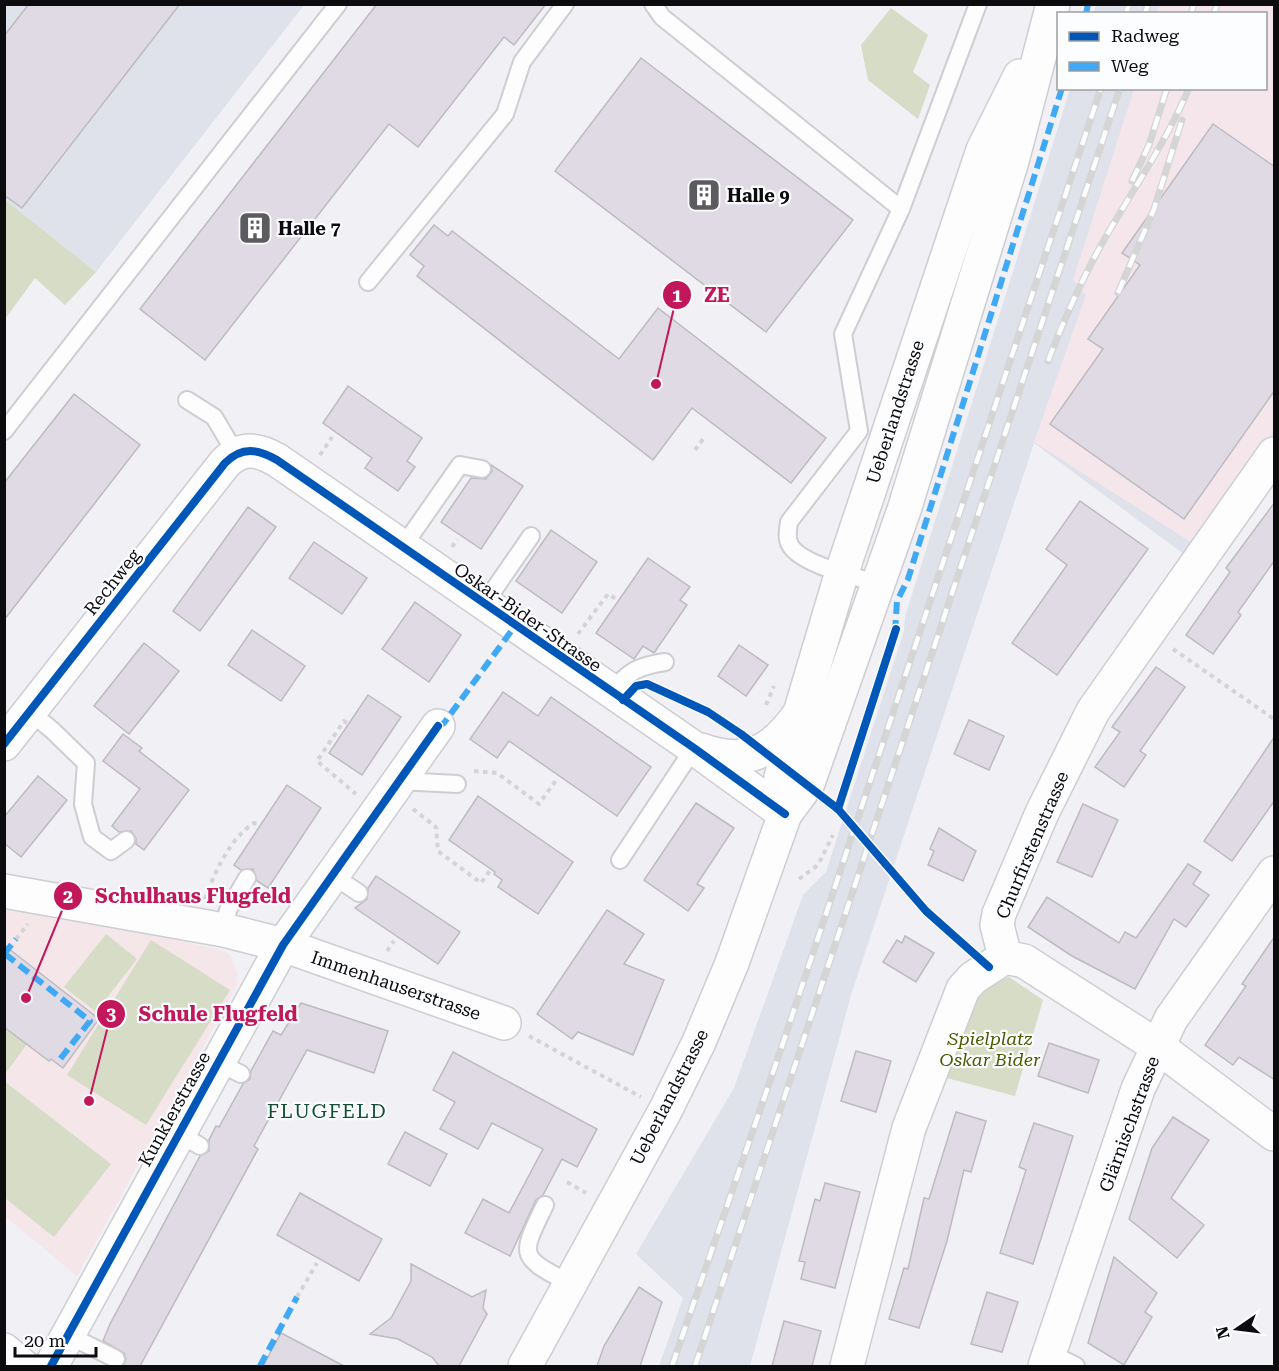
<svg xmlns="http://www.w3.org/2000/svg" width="1279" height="1371" font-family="'Roboto Serif',serif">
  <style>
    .built { fill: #dfe1eb }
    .industrial { fill: #f5e6eb }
    .education { fill: #f5e6e9 }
    .green { fill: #d6dcc5 }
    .building { fill: #e0dae5; stroke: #bcbbbf; stroke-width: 1.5 }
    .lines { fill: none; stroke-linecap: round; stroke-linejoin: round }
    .service-casing { stroke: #cdced2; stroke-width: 20 }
    .minor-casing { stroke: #cdced2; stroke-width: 36 }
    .secondary-casing { stroke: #cdced2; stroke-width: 36 }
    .path { stroke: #d4d4d6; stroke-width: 4; stroke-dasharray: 4.5 4.5; stroke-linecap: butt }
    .service { stroke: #fdfdfe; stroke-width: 16 }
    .minor { stroke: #fdfdfe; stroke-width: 33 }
    .secondary { stroke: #fdfdfe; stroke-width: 33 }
    .rail-casing { stroke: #d5d5d6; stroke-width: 7 }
    .rail { stroke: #fcfdfe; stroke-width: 4.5; stroke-dasharray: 14; stroke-linecap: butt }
    .quiet { stroke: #3fa9f5; stroke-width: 6; stroke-dasharray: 12 6; stroke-linecap: butt }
    .cycleway-casing { stroke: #fcfdfe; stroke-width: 11 }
    .cycleway { stroke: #0057b8; stroke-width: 8 }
    .labels { text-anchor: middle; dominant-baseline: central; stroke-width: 4.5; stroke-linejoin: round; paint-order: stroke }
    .poi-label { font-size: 18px; font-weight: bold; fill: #0c0c0f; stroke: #fcfdfe; text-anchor: start }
    .street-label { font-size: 18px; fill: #0c0c0f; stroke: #fcfdfe }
    .park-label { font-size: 18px; font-style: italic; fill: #4e5900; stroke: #fcfdfe }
    .neighbourhood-label { font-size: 20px; letter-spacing: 1.5px; fill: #135033; stroke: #fcfdfe }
    .leader { fill: none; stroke: #c2185b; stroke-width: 2 }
    .callout-dot { fill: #c2185b; stroke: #fcfdfe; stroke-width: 2 }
    .mark-label { font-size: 18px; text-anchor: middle; font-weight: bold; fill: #fff }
    .callout-label { font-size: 20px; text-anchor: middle; font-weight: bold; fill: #c2185b; stroke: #fcfdfe; stroke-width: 4.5; stroke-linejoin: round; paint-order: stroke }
  </style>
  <rect width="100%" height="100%" fill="#f0f0f5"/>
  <!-- built -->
  <g class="built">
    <path d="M 4,5 L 304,5 L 96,272 L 5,200 Z"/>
    <path d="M 1096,5 L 1274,5 L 1274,454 L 1197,564 L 1034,443 L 851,995 L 750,1366 L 659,1366 L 683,1298 L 636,1254 L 734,1088 L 803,895 L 826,872 L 904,631 L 905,617 L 1070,89 L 1266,88 L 1266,14 L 1093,13 Z"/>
  </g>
  <!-- industrial -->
  <path class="industrial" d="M 1160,5 L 1274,5 L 1274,431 L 1194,544 L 1034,442 L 1086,295 L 1073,280 L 1134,89 L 1266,88 L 1266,14 L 1157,13 Z"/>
  <!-- education -->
  <path class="education" d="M 4,906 L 139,931 L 220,950 L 229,954 L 238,975 L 237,985 L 77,1276 L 5,1216 Z"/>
  <!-- green -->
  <g class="green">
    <path d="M 891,8 L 928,35 L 913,72 L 930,85 L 918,119 L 868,80 L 861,45 Z"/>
    <path d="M 5,200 L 96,272 L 65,305 L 35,278 L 5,319 Z"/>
    <path d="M 106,934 L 137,959 L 96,1012 L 64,987 Z"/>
    <path d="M 151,940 L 230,990 L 146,1125 L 67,1075 Z"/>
    <path d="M 1009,977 L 1043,1000 L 1015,1096 L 939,1076 L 972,992 Z"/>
    <path d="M 5,1027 L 27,1044 L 5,1074 Z"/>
    <path d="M 4,1081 L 111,1164 L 54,1237 L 5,1198 Z"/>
  </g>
  <!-- building -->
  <g class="building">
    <path d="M 29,4 L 180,4 L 22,208 L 4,195 L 4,36 Z"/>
    <path d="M 377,4 L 546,4 L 514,45 L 504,37 L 418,147 L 389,124 L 205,360 L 140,309 Z"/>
    <path d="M 641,58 L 853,220 L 766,332 L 555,171 Z"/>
    <path d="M 1213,124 L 1275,167 L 1275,390 L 1184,519 L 1050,424 L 1103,349 L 1088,339 L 1140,265 L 1122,253 Z"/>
    <path d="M 434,225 L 448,236 L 452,231 L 619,359 L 658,308 L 826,438 L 791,483 L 692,408 L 653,460 L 417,276 L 424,266 L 410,255 Z"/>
    <path d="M 348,386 L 422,438 L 407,461 L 415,467 L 398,491 L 365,468 L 372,458 L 323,423 Z"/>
    <path d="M 74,394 L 140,445 L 4,620 L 4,483 Z"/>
    <path d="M 491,465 L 523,486 L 481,549 L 441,522 L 471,478 L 486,479 L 492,471 Z"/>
    <path d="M 1080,501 L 1148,549 L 1057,675 L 1012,643 L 1067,565 L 1046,549 Z"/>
    <path d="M 1275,502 L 1275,560 L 1238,612 L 1241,615 L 1213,654 L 1186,635 L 1230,572 L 1226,568 Z"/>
    <path d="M 248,507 L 276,527 L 200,631 L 173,611 Z"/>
    <path d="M 551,530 L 597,562 L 562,613 L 516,581 Z"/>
    <path d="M 314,542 L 367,578 L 342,614 L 289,578 Z"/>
    <path d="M 648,558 L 690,587 L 680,600 L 687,605 L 654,653 L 643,646 L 634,659 L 596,633 Z"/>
    <path d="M 415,602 L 461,635 L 429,682 L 382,649 Z"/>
    <path d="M 252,630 L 305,666 L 281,701 L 228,665 Z"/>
    <path d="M 144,643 L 179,671 L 129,734 L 94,706 Z"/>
    <path d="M 739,645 L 768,665 L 746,696 L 718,676 Z"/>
    <path d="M 1156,667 L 1185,687 L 1140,751 L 1146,755 L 1124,787 L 1095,767 L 1120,732 L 1112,727 Z"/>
    <path d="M 503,692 L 538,716 L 551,697 L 651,767 L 617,816 L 509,741 L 497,758 L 470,739 Z"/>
    <path d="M 368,695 L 401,717 L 362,775 L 329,753 Z"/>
    <path d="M 969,720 L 1004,736 L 989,770 L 954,754 Z"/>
    <path d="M 123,734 L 142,748 L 139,751 L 189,790 L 144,850 L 136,844 L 136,838 L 131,831 L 119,832 L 112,826 L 140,789 L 103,761 Z"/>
    <path d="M 1275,736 L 1275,800 L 1232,861 L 1204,841 Z"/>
    <path d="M 38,776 L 67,800 L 21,857 L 4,843 L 4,817 Z"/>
    <path d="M 287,785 L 321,808 L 268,888 L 257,881 L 253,869 L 241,870 L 234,865 Z"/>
    <path d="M 478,796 L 573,862 L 538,914 L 498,887 L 502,880 L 494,874 L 495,872 L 449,840 Z"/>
    <path d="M 696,803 L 734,828 L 697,884 L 704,888 L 688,911 L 644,880 Z"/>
    <path d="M 1083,804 L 1118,820 L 1092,877 L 1057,862 Z"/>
    <path d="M 939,828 L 976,851 L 963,881 L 928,865 L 934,851 L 930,849 Z"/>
    <path d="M 1188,864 L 1201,872 L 1193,884 L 1209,895 L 1186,927 L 1174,919 L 1135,989 L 1072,956 L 1028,927 L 1047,897 L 1119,943 L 1125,932 L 1136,938 Z"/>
    <path d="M 376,876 L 460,932 L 438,964 L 355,908 L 367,899 L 368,888 Z"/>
    <path d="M 607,910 L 644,934 L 624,964 L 664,980 L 633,1055 L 578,1032 L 572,1039 L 537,1014 Z"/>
    <path d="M 905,936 L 934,953 L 916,982 L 883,962 L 897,940 L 902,943 Z"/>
    <path d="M 1275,936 L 1275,1080 L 1239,1057 L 1233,1065 L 1205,1045 L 1246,986 L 1242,984 Z"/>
    <path d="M 4,945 L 99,1019 L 63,1068 L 51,1059 L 49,1061 L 4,1027 Z"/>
    <path d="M 301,1003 L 388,1031 L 374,1073 L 307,1050 L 254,1146 L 258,1149 L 140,1366 L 123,1366 L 126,1359 L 124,1353 L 103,1341 L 110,1324 L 200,1156 L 209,1151 L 209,1140 L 216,1126 L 219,1127 L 243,1084 L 250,1079 L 251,1071 L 273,1031 L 281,1035 Z"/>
    <path d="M 1049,1043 L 1099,1060 L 1088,1093 L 1038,1076 Z"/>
    <path d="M 856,1051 L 891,1061 L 876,1112 L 841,1101 Z"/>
    <path d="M 453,1052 L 597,1129 L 577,1167 L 562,1159 L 543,1195 L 536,1200 L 510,1256 L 465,1233 L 483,1199 L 509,1213 L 543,1149 L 492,1123 L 478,1149 L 440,1129 L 455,1102 L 433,1090 Z"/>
    <path d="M 956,1112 L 986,1121 L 971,1172 L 964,1170 L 947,1241 L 919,1328 L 889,1319 L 904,1268 L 908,1269 L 924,1198 L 929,1199 Z"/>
    <path d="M 1173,1117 L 1209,1140 L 1171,1198 L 1204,1225 L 1177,1258 L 1129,1219 L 1152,1148 Z"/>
    <path d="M 1034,1123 L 1073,1136 L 1033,1264 L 1000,1253 L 1026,1170 L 1019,1167 Z"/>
    <path d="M 405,1132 L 447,1154 L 430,1186 L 388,1164 Z"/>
    <path d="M 825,1183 L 860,1192 L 835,1288 L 801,1279 L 805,1262 L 799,1261 L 815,1199 L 820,1201 Z"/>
    <path d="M 300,1193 L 382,1239 L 359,1281 L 277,1235 Z"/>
    <path d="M 1114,1257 L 1157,1293 L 1145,1312 L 1152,1317 L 1124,1365 L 1088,1343 Z"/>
    <path d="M 411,1264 L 472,1297 L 486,1290 L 483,1308 L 487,1314 L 459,1366 L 439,1366 L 432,1357 L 398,1339 L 370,1334 L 391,1318 L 411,1281 Z"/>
    <path d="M 639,1287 L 662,1302 L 640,1366 L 597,1366 L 604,1346 Z"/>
    <path d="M 987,1292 L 1018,1302 L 1002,1352 L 971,1344 Z"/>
    <path d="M 784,1321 L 821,1331 L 812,1366 L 772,1366 Z"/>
    <path d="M 281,1333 L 344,1366 L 263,1366 Z"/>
  </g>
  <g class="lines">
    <!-- service casing -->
    <g class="service-casing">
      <g id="service">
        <path d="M 653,4 L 662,17 L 901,209"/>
        <path d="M 368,282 L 505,114 L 522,62 L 565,4"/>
        <path d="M 187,400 L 214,417 L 236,454"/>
        <path d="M 4,431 L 338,4"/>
        <path d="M 402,548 L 460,465 L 482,469"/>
        <path d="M 879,584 C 858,577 801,565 790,545 C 786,538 788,530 789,522 L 859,431 L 843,334 L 901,209 L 978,4"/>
        <path d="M 484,604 L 531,536"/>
        <path d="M 612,692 C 628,671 639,666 665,662"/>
        <path d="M 30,712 L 52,730 L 86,763 L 83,804 L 92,837 L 111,851 L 126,840"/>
        <path d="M 399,781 L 457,784"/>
        <path d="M 620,860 L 694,748"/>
        <path d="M 332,875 L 359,893"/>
        <path d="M 224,930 L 228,910 L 247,878"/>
        <path d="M 217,1062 L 241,1074"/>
        <path d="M 178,1133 L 200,1146"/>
        <path d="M 545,1205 C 521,1255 517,1256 569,1283"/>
        <path d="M 68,1335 L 116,1359"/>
        <path d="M 1050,1353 L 1076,1366"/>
      </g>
    </g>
    <!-- minor casing -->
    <g class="minor-casing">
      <g id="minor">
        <path d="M 4,744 L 225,463 C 242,446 258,449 277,460 L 694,748 L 785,814"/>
        <path d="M 701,750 C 746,766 771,753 798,716"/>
        <path d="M 4,891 L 224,930 L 283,945 L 504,1023"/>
        <path d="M 1005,957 L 997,925 L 999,914 L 1042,813 L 1093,711 L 1274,454"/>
        <path d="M 1005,957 L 1024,961 L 1157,1046 L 1274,1134"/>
        <path d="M 4,1350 L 23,1366"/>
        <path d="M 51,1366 L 283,945 L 438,726"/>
        <path d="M 847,1366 L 909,1128 L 963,989 L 973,978 L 1005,957"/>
        <path d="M 1045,1366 L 1138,1089 L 1171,1019 L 1274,873"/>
      </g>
    </g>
    <!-- secondary casing -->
    <g class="secondary-casing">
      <g id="secondary">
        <path d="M 785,814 L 781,777 L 842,572 L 983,150 L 1020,76"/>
        <path d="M 525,1366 L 665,1111 L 699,1042 L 732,963 L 785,814 L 808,783 L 904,510 L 1012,161 L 1053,4"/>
      </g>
    </g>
    <!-- path -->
    <g class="path">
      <path d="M 695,450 L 703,439"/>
      <path d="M 320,455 L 332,437"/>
      <path d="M 452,547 L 457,539"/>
      <path d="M 578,634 L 608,594 L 618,600"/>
      <path d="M 1173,649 L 1274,719"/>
      <path d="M 766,705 L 774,686"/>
      <path d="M 347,723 L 344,721 L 317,761 L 356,794"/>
      <path d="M 474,771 L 497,773 L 539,804 L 557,779"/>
      <path d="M 413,809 L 436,827 L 438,851 L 481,883 L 491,869"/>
      <path d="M 799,879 L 818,865 L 833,835"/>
      <path d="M 205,899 C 214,873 231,837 254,823 L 258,824"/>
      <path d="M 16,939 L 28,924"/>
      <path d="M 387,951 L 394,941"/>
      <path d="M 529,1036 L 641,1097"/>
      <path d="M 567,1182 L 586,1193"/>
      <path d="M 297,1297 L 317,1263"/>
    </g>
    <!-- service -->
    <use href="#service" class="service"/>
    <!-- minor -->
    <use href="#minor" class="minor"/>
    <!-- secondary -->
    <use href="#secondary" class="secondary"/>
    <!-- rail casing -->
    <g class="rail-casing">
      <g id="rail">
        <path d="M 1126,14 L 1129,4"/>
        <path d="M 1145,14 L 1148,4"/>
        <path d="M 1191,14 L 1194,4"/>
        <path d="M 1214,14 L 1217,4"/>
        <path d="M 1132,181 L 1149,145 L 1167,88"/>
        <path d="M 1118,293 L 1154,209 L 1182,120"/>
        <path d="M 1048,361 C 1065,317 1084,274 1108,233 C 1136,185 1167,140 1189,88"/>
        <path d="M 672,1366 L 781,1049 L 1101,88"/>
        <path d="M 695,1366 L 1120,88"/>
      </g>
    </g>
    <!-- rail -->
    <use href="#rail" class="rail"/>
    <!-- quiet -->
    <g class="quiet">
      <path d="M 1086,14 L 1088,4"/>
      <path d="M 895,632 L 897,601 L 908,579 L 1062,88"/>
      <path d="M 438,726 L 444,723 L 515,626"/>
      <path d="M 4,954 L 16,939"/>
      <path d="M 5,954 L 90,1021 L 57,1063"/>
      <path d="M 260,1366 L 297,1297"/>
    </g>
    <!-- cycleway casing -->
    <g class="cycleway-casing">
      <g id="cycleway">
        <path d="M 623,700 L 636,686 L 647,684 L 708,712 L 741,734 L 838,809 L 926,911 L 989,967"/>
        <path d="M 4,744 L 225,463 C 242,446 258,449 277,460 L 694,748 L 785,814"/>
        <path d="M 838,809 L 896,629"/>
        <path d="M 51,1366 L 283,945 L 438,726"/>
      </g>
    </g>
    <!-- cycleway -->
    <use href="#cycleway" class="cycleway"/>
  </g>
  <!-- icons -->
  <defs>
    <g id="building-square" transform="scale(1.725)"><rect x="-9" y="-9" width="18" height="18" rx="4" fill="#5c5c60" stroke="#fcfdfe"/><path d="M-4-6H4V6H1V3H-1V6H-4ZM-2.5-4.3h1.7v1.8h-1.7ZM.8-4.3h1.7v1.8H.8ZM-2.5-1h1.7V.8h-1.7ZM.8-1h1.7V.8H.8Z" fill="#fff"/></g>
  </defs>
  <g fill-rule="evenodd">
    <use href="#building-square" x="704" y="195"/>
    <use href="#building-square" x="255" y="228"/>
  </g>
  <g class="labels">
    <!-- poi labels -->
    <g class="poi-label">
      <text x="727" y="195">Halle 9</text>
      <text x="278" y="228">Halle 7</text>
    </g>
    <!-- street labels -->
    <g class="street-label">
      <text transform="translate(895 412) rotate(-72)">Ueberlandstrasse</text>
      <text transform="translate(112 582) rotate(-52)">Rechweg</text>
      <text transform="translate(528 617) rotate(35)">Oskar-Bider-Strasse</text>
      <text transform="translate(1032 845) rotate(-67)">Churfirstenstrasse</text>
      <text transform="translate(396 985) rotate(19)">Immenhauserstrasse</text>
      <text transform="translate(669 1097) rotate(-63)">Ueberlandstrasse</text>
      <text transform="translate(174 1109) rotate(-61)">Kunklerstrasse</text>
      <text transform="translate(1129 1124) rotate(-70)">Glärnischstrasse</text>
    </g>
    <!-- park labels -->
    <g class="park-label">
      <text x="990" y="1038">Spielplatz<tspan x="990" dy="21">Oskar Bider</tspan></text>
    </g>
    <!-- neighbourhood labels -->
    <g class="neighbourhood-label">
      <text x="327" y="1111">FLUGFELD</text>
    </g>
  </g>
  <!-- callouts -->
  <path class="leader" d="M656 384L677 295M26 998L68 896M89 1101L111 1014"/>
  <g class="callout-dot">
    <circle cx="656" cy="384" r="6"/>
    <circle cx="26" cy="998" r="6"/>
    <circle cx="89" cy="1101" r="6"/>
    <circle cx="677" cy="295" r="15"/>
    <circle cx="68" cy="896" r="15"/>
    <circle cx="111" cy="1014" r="15"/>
  </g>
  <g class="mark-label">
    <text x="677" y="302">1</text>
    <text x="68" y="903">2</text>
    <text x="111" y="1020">3</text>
  </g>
  <g class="callout-label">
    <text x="717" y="302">ZE</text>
    <text x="193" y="903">Schulhaus Flugfeld</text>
    <text x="218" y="1021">Schule Flugfeld</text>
  </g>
  <!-- border -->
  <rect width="1279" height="1371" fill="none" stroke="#0c0c0f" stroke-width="12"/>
  <!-- legend -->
  <rect x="1057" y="12" width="210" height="78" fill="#fcfdfe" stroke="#9c9d9e" stroke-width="1.5"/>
  <rect x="1069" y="32" width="30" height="9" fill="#0057b8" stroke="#9c9d9e" stroke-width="1.5"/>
  <text x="1111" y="42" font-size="18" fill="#0c0c0f">Radweg</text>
  <rect x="1069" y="62" width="30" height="9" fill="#3fa9f5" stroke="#9c9d9e" stroke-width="1.5"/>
  <text x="1111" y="72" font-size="18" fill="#0c0c0f">Weg</text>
  <!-- north arrow -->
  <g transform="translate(1237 1329) rotate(256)" stroke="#fcfdfe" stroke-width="4.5" paint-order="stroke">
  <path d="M0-4.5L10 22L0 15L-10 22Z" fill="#0c0c0f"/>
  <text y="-9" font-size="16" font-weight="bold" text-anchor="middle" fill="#0c0c0f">N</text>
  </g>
  <!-- scale -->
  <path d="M15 1347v9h81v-9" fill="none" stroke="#0c0c0f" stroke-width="3"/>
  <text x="24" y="1347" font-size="18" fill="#0c0c0f" stroke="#fcfdfe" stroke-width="4.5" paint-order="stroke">20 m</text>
</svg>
